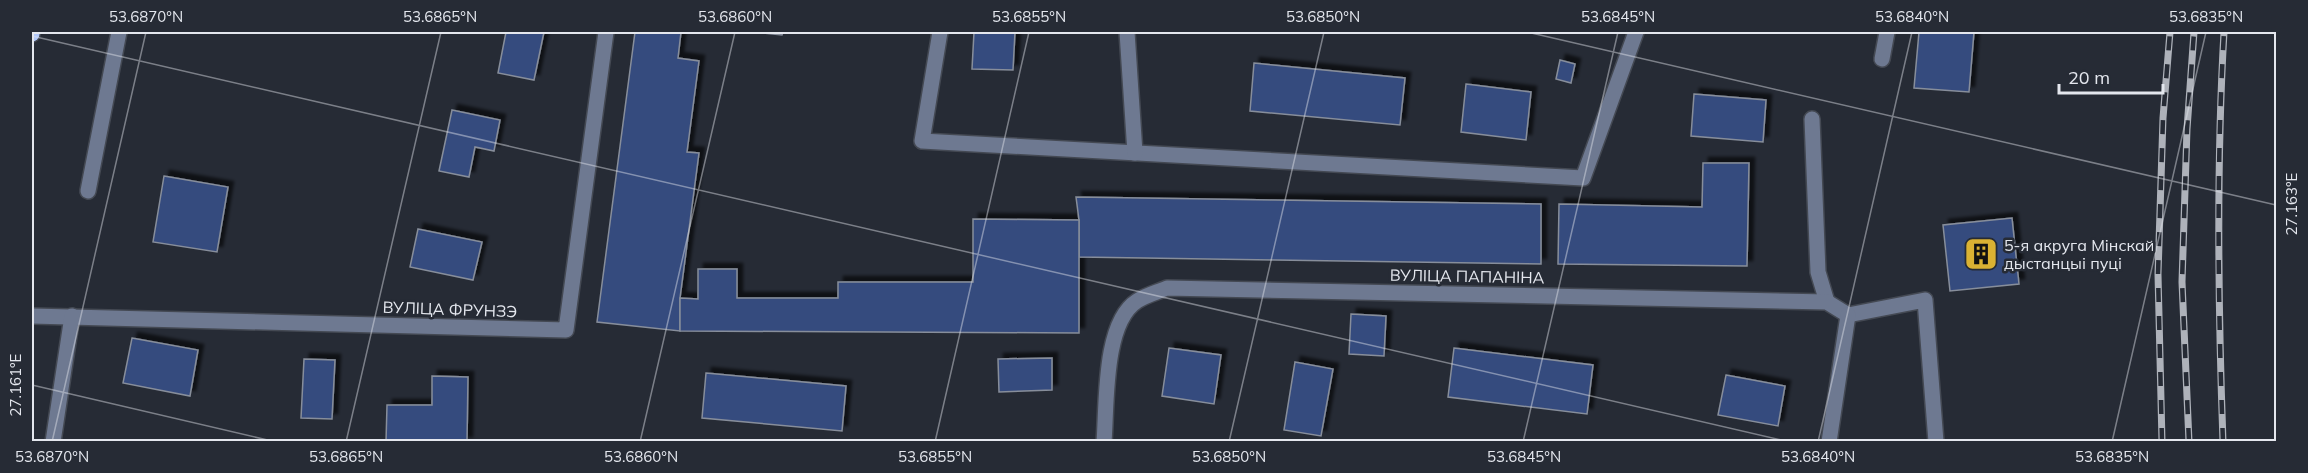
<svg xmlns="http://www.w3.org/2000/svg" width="2308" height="473" font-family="Mulish,sans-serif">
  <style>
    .building { fill: #364b7e; stroke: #878e9b; stroke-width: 1.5; filter: url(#shadow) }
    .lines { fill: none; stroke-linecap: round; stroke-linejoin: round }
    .minor-casing { stroke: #444953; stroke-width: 18 }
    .major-casing { stroke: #444953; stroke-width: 18 }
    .minor { stroke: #6e7991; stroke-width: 15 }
    .major { stroke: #b0c7fa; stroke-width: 15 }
    .rail-casing { stroke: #aeb2ba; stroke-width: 7 }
    .rail { stroke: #262b35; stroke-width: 4.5; stroke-dasharray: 14; stroke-linecap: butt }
    .ticks { fill: none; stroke: #e4e7ee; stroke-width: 1.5; stroke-opacity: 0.45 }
    .labels { text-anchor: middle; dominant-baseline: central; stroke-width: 5; stroke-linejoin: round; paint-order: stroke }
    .poi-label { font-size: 16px; fill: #e4e7ee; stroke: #262b35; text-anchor: start }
    .street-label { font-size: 16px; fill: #e4e7ee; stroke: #262b35 }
    .neatline { fill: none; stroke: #e4e7ee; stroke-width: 2 }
    .ticks-label { font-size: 15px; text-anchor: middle; fill: #e4e7ee }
  </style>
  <defs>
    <filter id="shadow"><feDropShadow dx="5.5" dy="-5.5" stdDeviation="1.5" flood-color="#0009"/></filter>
  </defs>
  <rect width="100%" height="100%" fill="#262b35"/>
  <!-- building -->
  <g class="building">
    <path d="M 506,32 L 544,32 L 534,80 L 498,73 Z"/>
    <path d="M 635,32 L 681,32 L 678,58 L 699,61 L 687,152 L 699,153 L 680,298 L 680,331 L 597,322 Z"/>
    <path d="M 753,32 L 783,32 L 782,35 Z"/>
    <path d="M 974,32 L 1015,32 L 1013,70 L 972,69 Z"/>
    <path d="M 1919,32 L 1974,32 L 1969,92 L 1914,88 Z"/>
    <path d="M 1560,60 L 1575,64 L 1571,83 L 1556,79 Z"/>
    <path d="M 1254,63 L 1405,78 L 1400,125 L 1250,111 Z"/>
    <path d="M 1466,84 L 1531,92 L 1526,140 L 1461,132 Z"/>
    <path d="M 1694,94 L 1766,100 L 1763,142 L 1691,136 Z"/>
    <path d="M 452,110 L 500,120 L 494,151 L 475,147 L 469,177 L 439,171 Z"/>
    <path d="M 1703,163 L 1749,163 L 1747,266 L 1558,264 L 1559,204 L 1702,207 Z"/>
    <path d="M 164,176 L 228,187 L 217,252 L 153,242 Z"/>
    <path d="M 1076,197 L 1541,204 L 1541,264 L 1079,257 L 1079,220 Z"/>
    <path d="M 2012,218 L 2019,284 L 1950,291 L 1943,225 Z"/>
    <path d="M 973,219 L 1079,220 L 1079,333 L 680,331 L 680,298 L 698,299 L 698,269 L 737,269 L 737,298 L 838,298 L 838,282 L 973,282 Z"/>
    <path d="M 418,229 L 482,242 L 473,280 L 410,267 Z"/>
    <path d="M 1351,314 L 1386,316 L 1384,356 L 1349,354 Z"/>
    <path d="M 132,338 L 198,350 L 190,396 L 123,383 Z"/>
    <path d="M 1169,348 L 1221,355 L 1214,404 L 1162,396 Z"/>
    <path d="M 1454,348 L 1593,365 L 1587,414 L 1448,397 Z"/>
    <path d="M 1052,358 L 1052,390 L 999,392 L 998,359 Z"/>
    <path d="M 304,359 L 335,360 L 332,419 L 301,418 Z"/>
    <path d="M 1295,362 L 1333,369 L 1321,436 L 1284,430 Z"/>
    <path d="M 706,373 L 846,386 L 842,431 L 702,418 Z"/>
    <path d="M 1726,375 L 1785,386 L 1778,426 L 1718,415 Z"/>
    <path d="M 432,376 L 468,377 L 467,442 L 386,442 L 387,405 L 432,405 Z"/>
  </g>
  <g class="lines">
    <!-- minor casing -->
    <g class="minor-casing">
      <g id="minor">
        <path d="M 940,32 L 922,141 L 1583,178 L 1636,32"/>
        <path d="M 1127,32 L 1135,153"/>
        <path d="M 1882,59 L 1887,32"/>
        <path d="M 1812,119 L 1818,272 L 1827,302"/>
        <path d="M 88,191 L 119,32"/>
        <path d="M 1848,315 L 1925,300 L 1936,442"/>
        <path d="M 32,316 L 566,330 L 606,32"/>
        <path d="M 53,442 L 72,316"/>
        <path d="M 1104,442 C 1107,405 1103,323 1137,301 C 1146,295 1158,292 1167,288 L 1827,302 L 1848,315"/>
        <path d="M 1829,442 L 1848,315"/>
      </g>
    </g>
    <!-- major casing -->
    <g class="major-casing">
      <path id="major" d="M 32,34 L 32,32"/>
    </g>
    <!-- minor -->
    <use href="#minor" class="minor"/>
    <!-- major -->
    <use href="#major" class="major"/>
    <!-- rail casing -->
    <g class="rail-casing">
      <g id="rail">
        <path d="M 2162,442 L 2158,274 L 2163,118 L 2170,32"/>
        <path d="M 2189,442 L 2182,282 L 2187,129 L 2194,32"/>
        <path d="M 2223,442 C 2218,305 2216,168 2224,32"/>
      </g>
    </g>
    <!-- rail -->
    <use href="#rail" class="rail"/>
  </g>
  <!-- ticks -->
  <path class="ticks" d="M 1527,32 L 2276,205M 32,36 L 1790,442M 32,385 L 276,442M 52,442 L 146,32M 346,442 L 441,32M 640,442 L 735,32M 935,442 L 1029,32M 1229,442 L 1324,32M 1523,442 L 1618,32M 1818,442 L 1912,32M 2112,442 L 2206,32"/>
  <!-- icons -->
  <defs>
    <g id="building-square" transform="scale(1.725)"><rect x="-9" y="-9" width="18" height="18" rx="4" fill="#dbb233" stroke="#262b35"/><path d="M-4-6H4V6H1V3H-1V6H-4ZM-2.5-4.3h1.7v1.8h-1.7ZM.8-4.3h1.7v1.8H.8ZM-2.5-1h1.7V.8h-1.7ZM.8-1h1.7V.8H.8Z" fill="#111"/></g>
  </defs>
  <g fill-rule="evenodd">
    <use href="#building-square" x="1981" y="254"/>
  </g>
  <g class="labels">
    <!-- poi labels -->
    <g class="poi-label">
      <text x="2004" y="245">5-я акруга Мінскай<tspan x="2004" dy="18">дыстанцыі пуці</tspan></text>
    </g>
    <!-- street labels -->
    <g class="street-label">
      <text transform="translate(1467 276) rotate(1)">ВУЛІЦА ПАПАНІНА</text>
      <text transform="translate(450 309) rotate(2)">ВУЛІЦА ФРУНЗЭ</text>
    </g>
  </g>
  <!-- border -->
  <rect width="2308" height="473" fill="none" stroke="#262b35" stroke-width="66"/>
  <!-- scale -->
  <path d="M2059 84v9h104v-9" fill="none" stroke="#e4e7ee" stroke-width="3"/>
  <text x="2068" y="84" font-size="18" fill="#e4e7ee" stroke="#262b35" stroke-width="4.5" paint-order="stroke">20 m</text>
  <rect x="33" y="33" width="2242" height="407" class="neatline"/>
  <g class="ticks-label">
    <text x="146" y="22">53.6870°N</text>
    <text x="440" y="22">53.6865°N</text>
    <text x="735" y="22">53.6860°N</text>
    <text x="1029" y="22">53.6855°N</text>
    <text x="1323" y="22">53.6850°N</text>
    <text x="1618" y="22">53.6845°N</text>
    <text x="1912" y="22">53.6840°N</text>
    <text x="2206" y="22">53.6835°N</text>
    <text transform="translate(2292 204) rotate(-90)" y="5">27.163°E</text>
    <text transform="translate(16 385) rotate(-90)" y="5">27.161°E</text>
    <text x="52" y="462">53.6870°N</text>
    <text x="346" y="462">53.6865°N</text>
    <text x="641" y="462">53.6860°N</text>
    <text x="935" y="462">53.6855°N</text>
    <text x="1229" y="462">53.6850°N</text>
    <text x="1524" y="462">53.6845°N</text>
    <text x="1818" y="462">53.6840°N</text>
    <text x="2112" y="462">53.6835°N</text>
  </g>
</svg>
